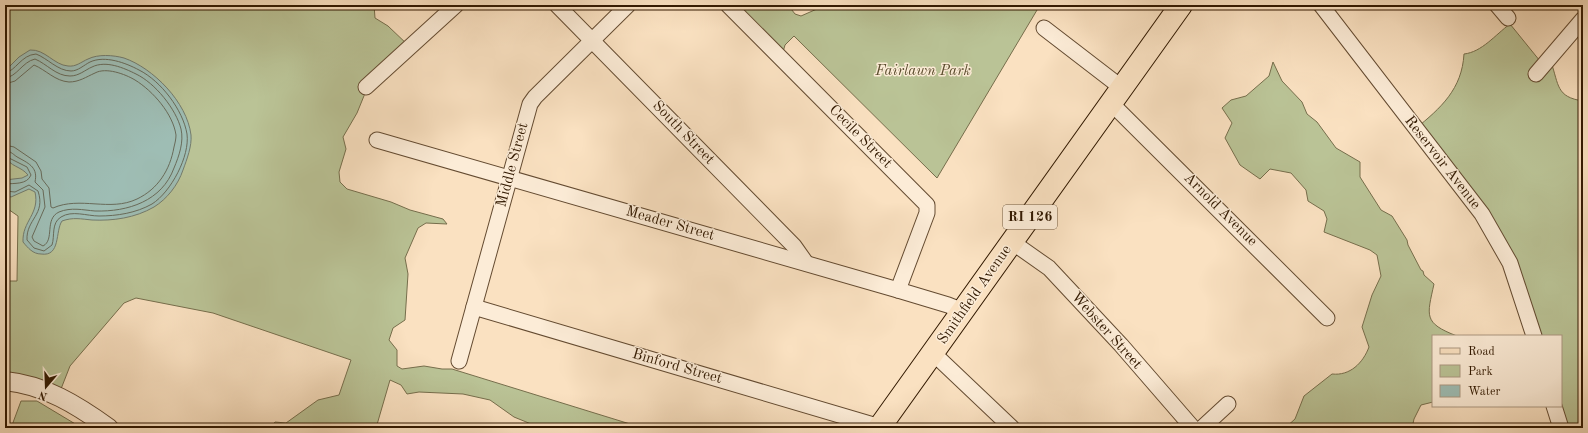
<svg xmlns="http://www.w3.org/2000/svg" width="1588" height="433" font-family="'Old Standard TT',serif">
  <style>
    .green { fill: #bac396; stroke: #766e4c }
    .water { fill: #9ebdb4; stroke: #737b6c }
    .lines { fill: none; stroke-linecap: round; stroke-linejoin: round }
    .shore { stroke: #686b5a; stroke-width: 1 }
    .minor-casing { stroke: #644b31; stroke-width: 17 }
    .tertiary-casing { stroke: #644b31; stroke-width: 20 }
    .primary-casing { stroke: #321901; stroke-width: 24 }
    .minor { stroke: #fcecd7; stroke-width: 15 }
    .tertiary { stroke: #fcecd7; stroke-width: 18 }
    .primary { stroke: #fae1c1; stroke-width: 22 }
    .labels { text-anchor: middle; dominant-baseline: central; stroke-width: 3; stroke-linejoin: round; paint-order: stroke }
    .shield { fill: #fcecd7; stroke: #6f5841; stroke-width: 1 }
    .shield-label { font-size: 14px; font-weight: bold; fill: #321901 }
    .park-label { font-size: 15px; font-style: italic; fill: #5b4c2e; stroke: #fcecd7 }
    .street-label { font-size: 15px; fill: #321901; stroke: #fcecd7 }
  </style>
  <rect width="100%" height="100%" fill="#fae1c1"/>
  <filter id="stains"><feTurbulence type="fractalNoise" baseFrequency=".005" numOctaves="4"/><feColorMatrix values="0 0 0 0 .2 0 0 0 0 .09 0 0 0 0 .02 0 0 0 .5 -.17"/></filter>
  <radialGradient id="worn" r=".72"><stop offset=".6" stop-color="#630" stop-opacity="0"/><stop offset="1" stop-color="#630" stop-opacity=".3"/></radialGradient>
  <!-- green -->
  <g class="green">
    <path d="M 5,5 L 374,5 L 375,18 L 388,26 L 409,46 L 368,86 L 357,113 L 343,137 L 346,149 L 339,172 L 340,182 L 347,189 L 391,202 L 410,210 L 443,219 L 447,224 L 426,223 L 418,228 L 405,258 L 408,274 L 405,320 L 393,328 L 389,340 L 397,350 L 397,366 L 402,369 L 424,366 L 442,369 L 452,369 L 643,428 L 541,428 L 514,417 L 490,400 L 463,394 L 419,392 L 407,394 L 401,385 L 390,380 L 376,428 L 270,428 L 275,422 L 286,423 L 318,400 L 339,395 L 351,360 L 213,313 L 136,298 L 124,303 L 70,366 L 59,394 L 5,380 L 5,281 L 17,281 L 18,216 L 5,207 Z"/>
    <path d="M 734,5 L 788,5 L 795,14 L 801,16 L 826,5 L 1040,5 L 937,178 L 794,36 L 785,45 L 783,52 Z"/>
    <path d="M 1510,24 L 1540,61 L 1551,62 C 1559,85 1556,97 1583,101 L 1583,428 L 1560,428 L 1561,336 L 1532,336 L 1513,272 L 1415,129 C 1441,108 1462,89 1464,54 C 1482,52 1495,35 1510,24 Z"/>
    <path d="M 1273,62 L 1282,81 L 1302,102 L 1307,114 L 1317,122 L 1336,148 L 1360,162 L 1360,177 L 1381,210 L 1392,216 L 1407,240 L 1408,245 L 1421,270 L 1423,271 L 1424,275 L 1434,284 C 1427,316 1423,323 1457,336 L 1433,336 L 1433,402 L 1421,405 L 1414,419 L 1412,428 L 1285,428 L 1295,419 L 1304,396 L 1332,374 C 1350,376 1363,363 1369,347 L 1362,327 L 1372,295 L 1381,276 L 1377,255 L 1370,250 L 1324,232 L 1327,219 L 1324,211 L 1308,201 L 1306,190 L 1291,173 L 1270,169 L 1260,179 L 1240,165 L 1225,138 L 1232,123 L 1222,108 L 1231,100 L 1246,96 L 1269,76 Z"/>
    <path d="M 21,401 L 37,401 L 82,428 L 11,428 Z"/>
  </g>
  <!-- water -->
  <path class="water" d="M 30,50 C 45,49 54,65 68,66 C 76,67 81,62 88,59 C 98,54 113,55 124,58 C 153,68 187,102 191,135 C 192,146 187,159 183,170 C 178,185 167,199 154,207 C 135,218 113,221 92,220 C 81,219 73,217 62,221 C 55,231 61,257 41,254 C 33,254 28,248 23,242 C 22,221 40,214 35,192 L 29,189 L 11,197 L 5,195 L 5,180 L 22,178 L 28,175 C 21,166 10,167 5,156 L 5,71 L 19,57 Z"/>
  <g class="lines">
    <!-- shore -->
    <g class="shore">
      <path d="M 5,73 C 16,71 21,55 36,54 C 47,58 58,71 71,71 C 78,71 84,65 90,62 C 105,55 126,63 139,70 C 161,81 183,110 187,134 C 190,156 171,192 152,204 C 136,213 117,216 99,216 C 87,216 72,210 61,217 C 51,223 55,236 52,245 L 44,251 L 34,248 L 27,240 C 26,219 46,215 38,191 L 29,185 L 15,192 L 5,191"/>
      <path d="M 5,78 C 17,77 22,62 35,59 C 47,64 56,76 70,76 C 79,76 85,70 92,67 C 106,60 124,68 136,74 C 155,83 176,109 181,129 C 184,142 179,156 174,168 C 162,201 128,212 95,211 C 83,210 71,207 59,212 C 44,219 55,240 43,246 L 34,241 L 32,237 L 45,207 L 43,190 L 35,182 C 38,168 30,164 19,158 C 13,155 12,151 5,151"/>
      <path d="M 5,84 L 15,81 L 34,65 C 46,70 55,81 69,82 C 79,82 86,77 95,73 C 106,67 125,74 135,80 C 153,91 173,114 176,135 C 176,139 175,143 174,147 C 170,170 158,189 137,199 C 110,212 80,196 53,208 L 51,207 L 49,188 L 42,179 L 41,171 L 36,162 L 14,147 L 5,145"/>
      <path d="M 5,156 L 27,167 L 31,175 C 27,185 14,183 5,184"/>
    </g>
    <!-- minor casing -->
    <g class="minor-casing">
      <g id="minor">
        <path d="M 557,5 L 794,246 L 806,263"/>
        <path d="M 728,5 L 927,205 L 927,213 L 898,290"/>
        <path d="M 1321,5 L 1482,214 L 1510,263 L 1534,336"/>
        <path d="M 1497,5 L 1508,18"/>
        <path d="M 1044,28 L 1122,88"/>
        <path d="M 1536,74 L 1583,19"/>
        <path d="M 366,87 L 456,5"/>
        <path d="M 1112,104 L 1327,318"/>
        <path d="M 377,140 L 898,290 L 948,305 L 963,311"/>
        <path d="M 1012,242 L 1049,268 L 1121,345 L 1193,428"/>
        <path d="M 474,307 L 880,427"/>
        <path d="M 933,353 L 1012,428"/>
        <path d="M 459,361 L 530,104 L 535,97 L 628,5"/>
        <path d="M 1554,406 L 1561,428"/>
        <path d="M 1202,428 L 1228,404"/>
      </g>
    </g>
    <!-- tertiary casing -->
    <g class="tertiary-casing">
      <path id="tertiary" d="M 5,381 C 45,385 77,405 109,428"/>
    </g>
    <!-- primary casing -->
    <g class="primary-casing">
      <path id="primary" d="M 879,428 L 1181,5"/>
    </g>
    <!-- minor -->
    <use href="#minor" class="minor"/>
    <!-- tertiary -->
    <use href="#tertiary" class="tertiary"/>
    <!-- primary -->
    <use href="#primary" class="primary"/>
  </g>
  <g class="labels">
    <!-- shield labels -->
    <rect class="shield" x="1003" y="205" width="54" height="24" rx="3"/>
    <g class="shield-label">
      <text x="1030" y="217">RI 126</text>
    </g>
    <!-- park labels -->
    <g class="park-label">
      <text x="923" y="71">Fairlawn Park</text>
    </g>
    <!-- street labels -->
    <g class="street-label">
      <text transform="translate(683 133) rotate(46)">South Street</text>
      <text transform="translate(860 137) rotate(45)">Cecile Street</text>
      <text transform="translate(1442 163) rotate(52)">Reservoir Avenue</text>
      <text transform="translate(513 165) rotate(-75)">Middle Street</text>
      <text transform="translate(1220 210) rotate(45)">Arnold Avenue</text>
      <text transform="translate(670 224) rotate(16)">Meader Street</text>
      <text transform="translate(975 295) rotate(-55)">Smithfield Avenue</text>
      <text transform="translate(1106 331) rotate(48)">Webster Street</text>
      <text transform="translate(677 367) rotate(16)">Binford Street</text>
    </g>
  </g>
  <!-- margin -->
  <rect width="1588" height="433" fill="none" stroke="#fae1c1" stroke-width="20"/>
  <rect x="6" y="6" width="1576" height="421" fill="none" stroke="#321901" stroke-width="2"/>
  <rect x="10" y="10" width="1568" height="413" fill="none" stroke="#321901"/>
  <!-- legend -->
  <rect x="1432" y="335" width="130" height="72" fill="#fcecd7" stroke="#ab9881"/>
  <rect x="1440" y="348" width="20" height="6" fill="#fae1c1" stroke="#ab9881"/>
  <text x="1468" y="355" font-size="12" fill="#321901">Road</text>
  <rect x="1440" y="365" width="20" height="12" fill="#bac396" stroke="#ab9881"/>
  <text x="1468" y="375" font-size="12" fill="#321901">Park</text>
  <rect x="1440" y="385" width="20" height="12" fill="#9ebdb4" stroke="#ab9881"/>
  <text x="1468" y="395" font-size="12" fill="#321901">Water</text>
  <!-- north arrow -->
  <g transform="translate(46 387) rotate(199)" stroke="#fcecd7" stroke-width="3" paint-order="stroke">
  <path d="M0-3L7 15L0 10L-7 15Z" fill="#321901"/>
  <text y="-6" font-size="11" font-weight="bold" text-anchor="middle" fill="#321901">N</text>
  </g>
  <rect width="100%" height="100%" filter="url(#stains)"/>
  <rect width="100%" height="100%" fill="url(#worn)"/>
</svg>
